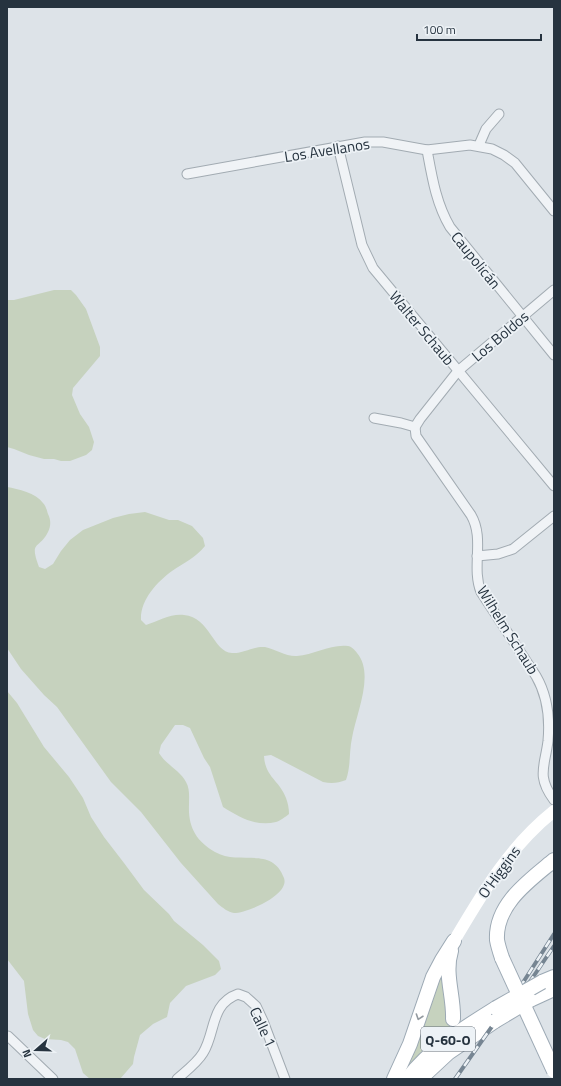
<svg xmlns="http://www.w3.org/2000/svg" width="561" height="1086" font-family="'Titillium Web',sans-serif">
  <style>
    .green { fill: #c6d2be }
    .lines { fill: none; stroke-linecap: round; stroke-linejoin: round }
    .minor-casing { stroke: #a2abb2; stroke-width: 11 }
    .primary-casing { stroke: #9ca9b4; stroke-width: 16 }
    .minor { stroke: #f0f3f6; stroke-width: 9 }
    .secondary { stroke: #fff; stroke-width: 12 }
    .primary { stroke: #fff; stroke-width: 14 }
    .rail-casing { stroke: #768592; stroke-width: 4 }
    .rail { stroke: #edf2f6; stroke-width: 2.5; stroke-dasharray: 8; stroke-linecap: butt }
    .primary-bridge-casing { stroke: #9ca9b4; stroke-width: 16; stroke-linecap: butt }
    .primary-bridge { stroke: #fff; stroke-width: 14 }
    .oneway { stroke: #92999f }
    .labels { text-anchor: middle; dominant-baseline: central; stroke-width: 3.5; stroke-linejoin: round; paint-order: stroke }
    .shield { fill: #edf2f6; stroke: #626c76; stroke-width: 1 }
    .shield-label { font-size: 14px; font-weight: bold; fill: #26333f }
    .street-label { font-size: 15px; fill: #26333f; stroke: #edf2f6 }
  </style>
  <rect width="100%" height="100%" fill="#dde3e8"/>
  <!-- green -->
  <g class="green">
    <path d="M 54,290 L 71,290 L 76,295 L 86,309 L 100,347 L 100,356 L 73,388 L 72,395 L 80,414 L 89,427 L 94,442 L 92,450 L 86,455 L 70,461 L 61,461 L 54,459 L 44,459 L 29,455 L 14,449 L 7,447 L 7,300 L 14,300 Z"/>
    <path d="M 7,487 C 18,489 36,493 43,503 C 46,506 47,511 48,514 C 51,520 51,526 48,532 C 39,550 29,540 39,567 L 45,569 L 53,564 L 61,551 L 70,540 L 83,530 L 113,518 L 129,514 L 145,512 L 169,520 L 178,520 L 192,526 L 203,538 L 205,546 C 196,557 184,563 172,571 C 157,582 140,600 141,620 L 146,625 C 158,621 172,613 184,615 C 210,617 213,652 232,653 C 243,654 253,646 265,647 C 275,649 287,657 297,656 C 314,655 330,644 348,646 C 351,646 355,650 357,653 C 375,674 356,714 352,738 C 349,751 351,766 346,780 C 338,783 332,784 323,782 L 277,758 L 271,755 L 264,756 C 265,777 280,781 286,798 C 288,803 289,809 289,814 C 285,817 280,821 276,822 C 256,827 239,817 223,807 L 210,767 L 204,758 L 190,728 L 183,725 L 175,725 L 161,745 L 159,753 C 166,765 180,770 186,782 C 190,789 189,797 189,805 C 188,827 196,841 215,852 C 239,866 272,845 284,878 C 290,895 247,913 234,913 C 228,912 223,908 218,904 L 181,863 L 141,812 L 111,782 L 57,707 L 44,695 L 21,669 L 7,648 Z"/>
    <path d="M 7,691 L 17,703 L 44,747 L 69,777 L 83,798 L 91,817 L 104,837 L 124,863 L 144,890 L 169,914 L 174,921 L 203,945 L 219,961 L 221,969 L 215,975 L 186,986 L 170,1003 L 167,1017 L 153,1024 L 140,1035 L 134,1057 L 133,1064 L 120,1079 L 90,1079 L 83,1073 L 75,1049 L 68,1042 L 61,1040 L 45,1039 L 38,1036 L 33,1030 L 28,1014 L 24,981 L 7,959 Z"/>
    <path d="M 443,966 L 450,1014 L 450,1034 L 400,1079 Z"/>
  </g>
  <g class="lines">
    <!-- minor casing -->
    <g class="minor-casing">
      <g id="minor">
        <path d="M 479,145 L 486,129 L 499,114"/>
        <path d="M 338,146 L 362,245 L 373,268 L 554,486"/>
        <path d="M 427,150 C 432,177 436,203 450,227 L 554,355"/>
        <path d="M 187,174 L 365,142 L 383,142 L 427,150 L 470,145 L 492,149 L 504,155 L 515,163 L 554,211"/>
        <path d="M 374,418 L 401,423 L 415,427"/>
        <path d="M 415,427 L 416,436 L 471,515 C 485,539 471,567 481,592 L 536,676 C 547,695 550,719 548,741 C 545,766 536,776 554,800"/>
        <path d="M 415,427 L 420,419 L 458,371 L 554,290"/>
        <path d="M 477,556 L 498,554 L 513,549 L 554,516"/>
        <path d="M 8,1036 L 53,1079"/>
        <path d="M 177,1079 C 186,1071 197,1063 203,1053 C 216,1032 210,1004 238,994 L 246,997 L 256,1006 L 263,1021 L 285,1079"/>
      </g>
    </g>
    <!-- primary casing -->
    <g class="primary-casing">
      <g id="primary">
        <path d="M 451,951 C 444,974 454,996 453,1019"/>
        <path d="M 502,958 C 500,952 498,946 497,940 C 495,904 530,880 554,860"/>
        <path d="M 542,982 L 554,977"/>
        <path d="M 530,1000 L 554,989"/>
        <path d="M 394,1079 L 410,1044 L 433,977 L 442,960 L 454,941"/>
        <path d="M 407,1079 C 431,1048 464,1028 496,1008"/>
        <path d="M 420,1079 L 448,1053 L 495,1021"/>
      </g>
    </g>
    <!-- minor -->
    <use href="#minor" class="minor"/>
    <!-- secondary -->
    <path class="secondary" d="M 454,941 C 483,892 509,847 554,811"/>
    <!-- primary -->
    <use href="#primary" class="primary"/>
    <!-- rail casing -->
    <g class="rail-casing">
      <g id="rail">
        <path d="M 529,983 L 554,946"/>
        <path d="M 455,1079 L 524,981 L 554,934"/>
      </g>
    </g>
    <!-- rail -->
    <use href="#rail" class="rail"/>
    <!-- primary-bridge casing -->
    <g class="primary-bridge-casing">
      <g id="primary-bridge">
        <path d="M 502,958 L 554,1071"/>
        <path d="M 496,1008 L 542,982"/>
        <path d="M 495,1021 L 530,1000"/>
      </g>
    </g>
    <!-- primary-bridge -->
    <use href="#primary-bridge" class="primary-bridge"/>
  </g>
  <!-- one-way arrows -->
  <defs><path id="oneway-chevron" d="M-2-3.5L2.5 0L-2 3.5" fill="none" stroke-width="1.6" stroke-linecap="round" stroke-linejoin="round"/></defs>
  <use class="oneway" href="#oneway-chevron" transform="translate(419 1017) rotate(109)"/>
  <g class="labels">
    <!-- shield labels -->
    <rect class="shield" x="421" y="1027" width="54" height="24" rx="3"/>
    <g class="shield-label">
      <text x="448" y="1039">Q-60-O</text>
    </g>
    <!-- street labels -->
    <g class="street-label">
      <text transform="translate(327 150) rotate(-9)">Los Avellanos</text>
      <text transform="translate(476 260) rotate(51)">Caupolicán</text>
      <text transform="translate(422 328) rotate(50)">Walter Schaub</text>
      <text transform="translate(500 336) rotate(-40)">Los Boldos</text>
      <text transform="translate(508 630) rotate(58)">Wilhelm Schaub</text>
      <text transform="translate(499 872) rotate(-54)">O'Higgins</text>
      <text transform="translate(263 1027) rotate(65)">Calle 1</text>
    </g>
  </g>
  <!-- border -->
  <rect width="561" height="1086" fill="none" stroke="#26333f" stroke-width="16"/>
  <!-- north arrow -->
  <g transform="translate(36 1050) rotate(250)" stroke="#edf2f6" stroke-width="3" paint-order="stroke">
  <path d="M0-3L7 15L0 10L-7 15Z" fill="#26333f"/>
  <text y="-6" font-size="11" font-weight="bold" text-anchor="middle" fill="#26333f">N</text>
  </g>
  <!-- scale -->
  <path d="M417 34v6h124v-6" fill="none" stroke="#26333f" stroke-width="2"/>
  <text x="423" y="34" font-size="12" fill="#26333f" stroke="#edf2f6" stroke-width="3" paint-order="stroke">100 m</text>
</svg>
